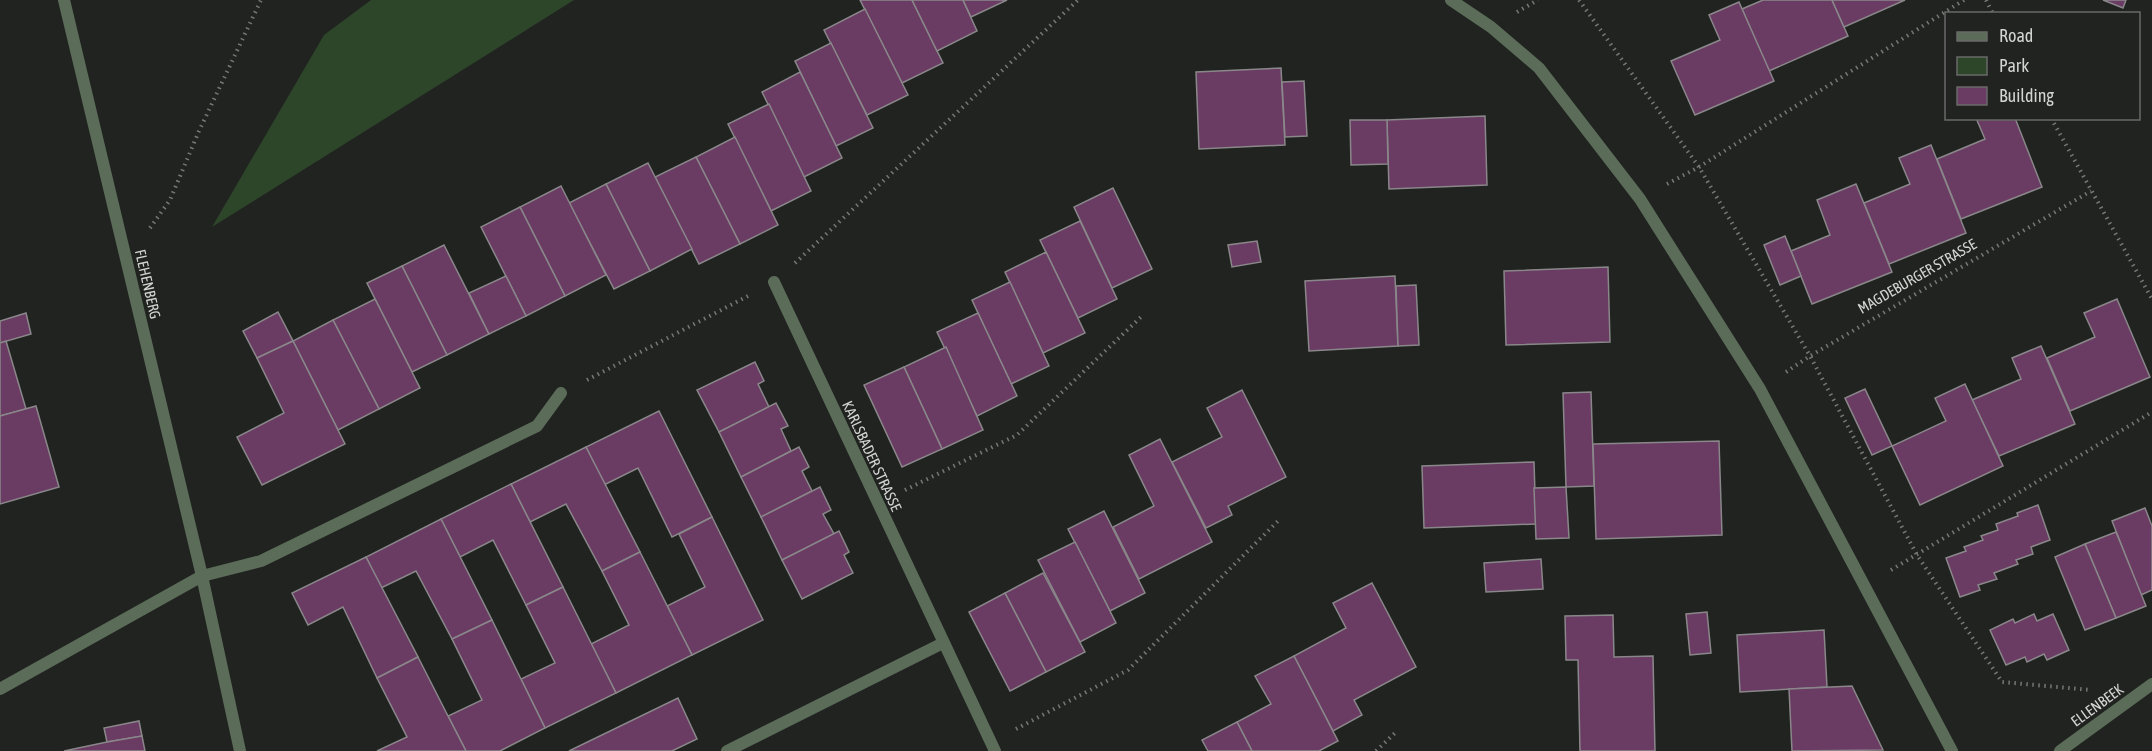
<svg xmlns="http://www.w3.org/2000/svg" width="2152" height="751" font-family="'Asap Condensed',sans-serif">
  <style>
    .green { fill: #2d462a }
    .building { fill: #6a3c63; stroke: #8a878a; stroke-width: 1.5 }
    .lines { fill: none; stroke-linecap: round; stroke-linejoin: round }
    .path { stroke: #767876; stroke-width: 4; stroke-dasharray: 1.5 4.5; stroke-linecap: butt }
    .service { stroke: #5b6d59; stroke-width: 12 }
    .minor { stroke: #5b6d59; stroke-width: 12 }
    .labels { text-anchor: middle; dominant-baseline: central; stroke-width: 4.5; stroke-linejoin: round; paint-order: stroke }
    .street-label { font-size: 15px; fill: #d3d4d3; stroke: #212320 }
  </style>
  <rect width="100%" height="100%" fill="#212320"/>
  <!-- green -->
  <path class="green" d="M 371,0 L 574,0 L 212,227 L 324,35 Z"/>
  <!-- building -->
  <g class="building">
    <path d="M 860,0 L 912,0 L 943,63 L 902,83 Z"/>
    <path d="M 912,0 L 963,0 L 977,31 L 937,51 Z"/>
    <path d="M 963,0 L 1007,0 L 971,17 Z"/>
    <path d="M 1763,0 L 1832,0 L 1848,36 L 1769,71 L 1742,9 Z"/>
    <path d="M 1832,0 L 1905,0 L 1844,27 Z"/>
    <path d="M 2103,0 L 2126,0 L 2123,8 Z"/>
    <path d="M 1739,2 L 1774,81 L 1695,115 L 1671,61 L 1720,40 L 1709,15 Z"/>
    <path d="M 865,9 L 908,95 L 867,115 L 824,30 Z"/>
    <path d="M 831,43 L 873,128 L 836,146 L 795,61 Z"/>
    <path d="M 1281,68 L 1285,145 L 1199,149 L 1196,72 Z"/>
    <path d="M 800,72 L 842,158 L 804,177 L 762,92 Z"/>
    <path d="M 1304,81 L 1307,136 L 1285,137 L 1282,82 Z"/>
    <path d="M 769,104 L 811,191 L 771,211 L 728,124 Z"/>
    <path d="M 1485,116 L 1487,185 L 1389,189 L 1387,120 Z"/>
    <path d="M 1976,118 L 2015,118 L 2042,187 L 1961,219 L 1937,159 L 1985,139 Z"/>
    <path d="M 1350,120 L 1387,120 L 1388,164 L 1351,165 Z"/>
    <path d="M 735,137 L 778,225 L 740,244 L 696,157 Z"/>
    <path d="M 1931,145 L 1966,233 L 1889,264 L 1864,203 L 1910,184 L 1899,158 Z"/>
    <path d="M 696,157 L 740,244 L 699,264 L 655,177 Z"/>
    <path d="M 648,163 L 692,249 L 650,271 L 606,184 Z"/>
    <path d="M 606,184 L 650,271 L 614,289 L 569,203 Z"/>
    <path d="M 1856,184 L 1892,272 L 1812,304 L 1791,251 L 1830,235 L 1817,200 Z"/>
    <path d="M 561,186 L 606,275 L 565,296 L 520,207 Z"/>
    <path d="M 1113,188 L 1152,269 L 1112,288 L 1074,207 Z"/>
    <path d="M 520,207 L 565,296 L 526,316 L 481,227 Z"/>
    <path d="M 1080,221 L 1117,299 L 1078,318 L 1040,240 Z"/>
    <path d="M 1785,236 L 1801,276 L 1780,285 L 1764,245 Z"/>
    <path d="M 1257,241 L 1261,262 L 1232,267 L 1228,245 Z"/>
    <path d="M 444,245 L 489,334 L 447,355 L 402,266 Z"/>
    <path d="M 1046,252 L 1085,333 L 1043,353 L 1005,272 Z"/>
    <path d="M 402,266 L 447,355 L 412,372 L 367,283 Z"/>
    <path d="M 1608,267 L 1610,342 L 1506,345 L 1504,271 Z"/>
    <path d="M 506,276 L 526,316 L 489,334 L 469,293 Z"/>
    <path d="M 1395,276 L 1398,346 L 1309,351 L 1305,281 Z"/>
    <path d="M 1010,282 L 1049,366 L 1011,384 L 972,300 Z"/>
    <path d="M 1416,285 L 1419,345 L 1398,346 L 1396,286 Z"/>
    <path d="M 375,299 L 420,388 L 379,409 L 333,320 Z"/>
    <path d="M 2117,299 L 2150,377 L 2070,411 L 2047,358 L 2095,337 L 2084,313 Z"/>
    <path d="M 278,312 L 293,341 L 257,358 L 243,331 Z"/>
    <path d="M 26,313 L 31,334 L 0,343 L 0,321 Z"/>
    <path d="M 978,313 L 1017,396 L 977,416 L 937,332 Z"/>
    <path d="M 333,320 L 379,409 L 338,430 L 293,341 Z"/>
    <path d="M 6,341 L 26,409 L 0,416 L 0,343 Z"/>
    <path d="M 293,341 L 345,444 L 262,485 L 237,437 L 284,413 L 257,358 Z"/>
    <path d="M 2041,346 L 2075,424 L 1999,456 L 1972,400 L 2021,379 L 2012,358 Z"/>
    <path d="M 946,347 L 983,430 L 942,449 L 904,367 Z"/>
    <path d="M 755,362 L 764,381 L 758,384 L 769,407 L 719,432 L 697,390 Z"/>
    <path d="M 904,367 L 942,449 L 902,467 L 864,385 Z"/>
    <path d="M 1965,384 L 2003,466 L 1920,505 L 1892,446 L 1946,421 L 1935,398 Z"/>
    <path d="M 1865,389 L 1892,446 L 1872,455 L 1845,398 Z"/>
    <path d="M 1242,390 L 1286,477 L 1228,506 L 1232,515 L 1206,528 L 1172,462 L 1222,437 L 1207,408 Z"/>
    <path d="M 1591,392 L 1594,486 L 1566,487 L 1563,393 Z"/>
    <path d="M 776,403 L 788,426 L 781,429 L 791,451 L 741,477 L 719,432 Z"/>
    <path d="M 36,406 L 59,487 L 0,504 L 0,416 Z"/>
    <path d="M 659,411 L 712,517 L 672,537 L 638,468 L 604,485 L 586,447 Z"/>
    <path d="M 1160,439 L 1212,542 L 1139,579 L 1113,527 L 1154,506 L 1129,455 Z"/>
    <path d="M 1719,441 L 1722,535 L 1596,539 L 1593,444 Z"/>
    <path d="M 586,447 L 640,552 L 602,571 L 566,504 L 530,522 L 511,484 Z"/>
    <path d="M 799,447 L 809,467 L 802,471 L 812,491 L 761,517 L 741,477 Z"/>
    <path d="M 1534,462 L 1536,524 L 1424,528 L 1422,466 Z"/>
    <path d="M 511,484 L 563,587 L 526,605 L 493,540 L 460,557 L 441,519 Z"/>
    <path d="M 820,487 L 831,510 L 823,514 L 834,534 L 782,560 L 761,517 Z"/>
    <path d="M 1566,487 L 1569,538 L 1536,539 L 1534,488 Z"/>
    <path d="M 2038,505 L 2050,540 L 2031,547 L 2033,554 L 2016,560 L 2018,564 L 1994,573 L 1997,579 L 1978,585 L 1980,590 L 1960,597 L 1946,558 L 1966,551 L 1964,547 L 1983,540 L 1981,536 L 1998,530 L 1996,524 L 2018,516 L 2017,513 Z"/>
    <path d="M 2145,508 L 2152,526 L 2152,590 L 2141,595 L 2112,521 Z"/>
    <path d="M 1104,511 L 1145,593 L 1110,611 L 1068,529 Z"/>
    <path d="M 712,517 L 763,620 L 692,655 L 667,606 L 705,587 L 679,534 Z"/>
    <path d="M 441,519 L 492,620 L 452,639 L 416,571 L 381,588 L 366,557 Z"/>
    <path d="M 839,531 L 849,552 L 844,555 L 853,573 L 802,599 L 782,560 Z"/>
    <path d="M 2116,532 L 2146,606 L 2116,618 L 2085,544 Z"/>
    <path d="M 1075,542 L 1116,623 L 1080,642 L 1038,560 Z"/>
    <path d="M 2085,544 L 2116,618 L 2085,630 L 2055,557 Z"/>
    <path d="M 640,552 L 692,655 L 616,693 L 591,644 L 629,625 L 602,571 Z"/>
    <path d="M 366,557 L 418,657 L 377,678 L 343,607 L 308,625 L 292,593 Z"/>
    <path d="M 1541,559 L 1543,589 L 1486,592 L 1484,563 Z"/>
    <path d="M 1043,573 L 1085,652 L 1046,672 L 1005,593 Z"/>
    <path d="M 1372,583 L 1416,667 L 1354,700 L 1362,715 L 1333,731 L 1294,656 L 1346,628 L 1333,603 Z"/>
    <path d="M 563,587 L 616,693 L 545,728 L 521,679 L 555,663 L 526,605 Z"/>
    <path d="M 1005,593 L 1046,672 L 1010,691 L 969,612 Z"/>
    <path d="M 1707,612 L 1711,653 L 1690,655 L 1686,614 Z"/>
    <path d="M 2034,614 L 2037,621 L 2053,614 L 2069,650 L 2047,660 L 2044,654 L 2027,662 L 2025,657 L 2006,665 L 1990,630 L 2013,619 L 2015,623 Z"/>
    <path d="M 1613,615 L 1614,657 L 1653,656 L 1655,751 L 1580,751 L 1578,660 L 1566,660 L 1565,616 Z"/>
    <path d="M 492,620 L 545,728 L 500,751 L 466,751 L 448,716 L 482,700 L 452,639 Z"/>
    <path d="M 1824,630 L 1827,687 L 1740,692 L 1737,635 Z"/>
    <path d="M 1294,656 L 1338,741 L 1319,751 L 1252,751 L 1237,722 L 1271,704 L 1255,676 Z"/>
    <path d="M 418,657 L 448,716 L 466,751 L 377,751 L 407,737 L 377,678 Z"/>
    <path d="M 1852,686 L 1883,750 L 1792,751 L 1789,689 Z"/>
    <path d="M 678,698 L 697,739 L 672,751 L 569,751 Z"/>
    <path d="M 139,721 L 142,736 L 107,742 L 104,728 Z"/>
    <path d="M 1237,722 L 1252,751 L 1208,751 L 1202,740 Z"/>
    <path d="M 142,736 L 145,751 L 64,751 L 107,742 Z"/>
  </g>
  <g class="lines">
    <!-- path -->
    <g class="path">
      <path d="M 1579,0 L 1699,167 L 1810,356 L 1917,555 L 2002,682 L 2091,690"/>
      <path d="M 1986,0 L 1993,14"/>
      <path d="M 1517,12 L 1538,0"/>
      <path d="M 2051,118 L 2152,299"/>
      <path d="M 1667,184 L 1699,167 L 1964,0"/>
      <path d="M 150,228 L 170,200 L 199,131 L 261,0"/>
      <path d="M 795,263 L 1078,0"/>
      <path d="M 1786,372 L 1810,356 L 2091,191"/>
      <path d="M 587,380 L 748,296"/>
      <path d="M 905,490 L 1017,435 L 1143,315"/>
      <path d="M 1891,570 L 2152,412"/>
      <path d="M 1016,729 L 1128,670 L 1278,521"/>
      <path d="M 1376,751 L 1397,731"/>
    </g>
    <!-- service -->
    <path class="service" d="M 727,751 L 943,643"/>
    <!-- minor -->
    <g class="minor">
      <path d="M 64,0 L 202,576 L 240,751"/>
      <path d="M 1451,0 L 1491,27 L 1539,68 L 1640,199 L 1760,389 L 1952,751"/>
      <path d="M 774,282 L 995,751"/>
      <path d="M 0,689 L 202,576 L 261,561 L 537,426 L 561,393"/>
      <path d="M 2060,751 L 2152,684"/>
    </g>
  </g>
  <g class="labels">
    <!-- street labels -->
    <g class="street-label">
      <text transform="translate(1917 276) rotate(-30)">MAGDEBURGER STRASSE</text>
      <text transform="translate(148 284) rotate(77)">FLEHENBERG</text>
      <text transform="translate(872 456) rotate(65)">KARLSBADER STRASSE</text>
      <text transform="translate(2097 705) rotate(-36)">ELLENBEEK</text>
    </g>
  </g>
  <!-- legend -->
  <rect x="1945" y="12" width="195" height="108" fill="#212320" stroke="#686a68" stroke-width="1.5"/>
  <rect x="1957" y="32" width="30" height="9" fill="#5b6d59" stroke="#686a68" stroke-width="1.5"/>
  <text x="1999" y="42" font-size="18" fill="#d3d4d3">Road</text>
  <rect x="1957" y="57" width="30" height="18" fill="#2d462a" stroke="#686a68" stroke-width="1.5"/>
  <text x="1999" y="72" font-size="18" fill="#d3d4d3">Park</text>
  <rect x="1957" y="87" width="30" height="18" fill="#6a3c63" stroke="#686a68" stroke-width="1.5"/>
  <text x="1999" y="102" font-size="18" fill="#d3d4d3">Building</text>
</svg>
